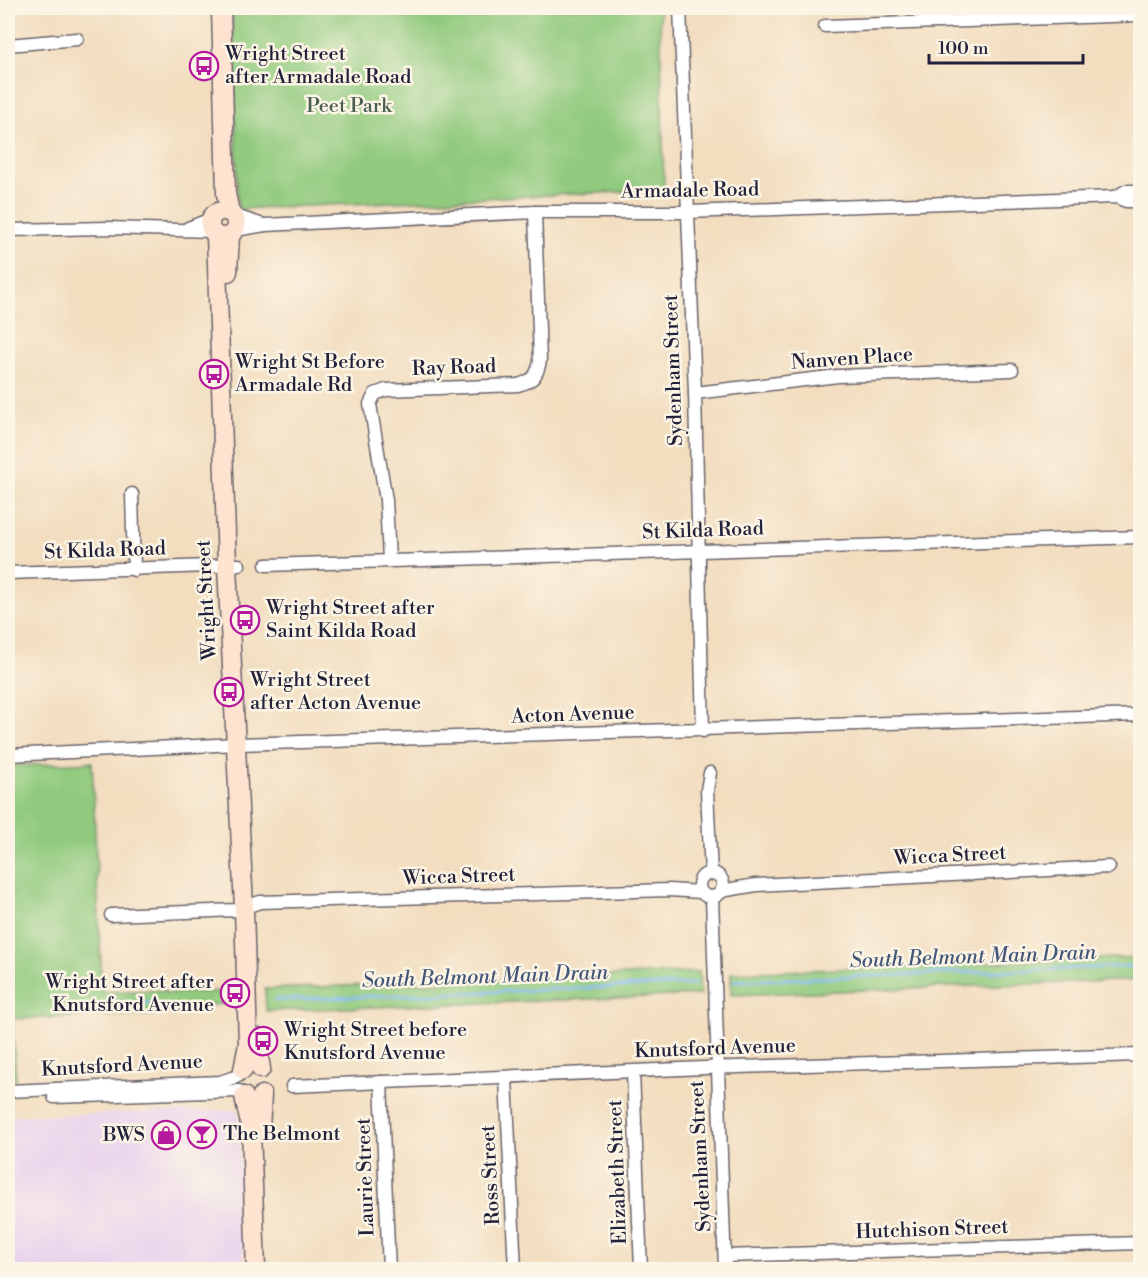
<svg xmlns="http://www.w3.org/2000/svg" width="1148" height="1277" font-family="'Libre Bodoni',serif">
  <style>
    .built { fill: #e8d2ee }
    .green { fill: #91ca7e; stroke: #5a765c; stroke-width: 1.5 }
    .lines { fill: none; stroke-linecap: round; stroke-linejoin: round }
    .stream { stroke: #7fb7ef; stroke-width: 3 }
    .street-casing { stroke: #6b6369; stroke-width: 15 }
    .secondary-casing { stroke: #6b6369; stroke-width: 21 }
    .street { stroke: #fff; stroke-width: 12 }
    .secondary { stroke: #fee3d1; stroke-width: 18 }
    .labels { text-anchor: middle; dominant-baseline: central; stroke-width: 5; stroke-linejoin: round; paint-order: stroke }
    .poi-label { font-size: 20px; fill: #22223b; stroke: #fcf5e5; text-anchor: start }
    .park-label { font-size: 20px; fill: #495d52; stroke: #fcf5e5 }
    .street-label { font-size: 20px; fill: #22223b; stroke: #fcf5e5 }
    .water-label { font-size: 21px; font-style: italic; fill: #43567a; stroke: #fcf5e5 }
  </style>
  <rect width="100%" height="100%" fill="#fcf5e5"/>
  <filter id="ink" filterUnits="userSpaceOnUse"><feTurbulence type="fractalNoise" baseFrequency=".0167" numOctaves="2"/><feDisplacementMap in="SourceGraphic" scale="12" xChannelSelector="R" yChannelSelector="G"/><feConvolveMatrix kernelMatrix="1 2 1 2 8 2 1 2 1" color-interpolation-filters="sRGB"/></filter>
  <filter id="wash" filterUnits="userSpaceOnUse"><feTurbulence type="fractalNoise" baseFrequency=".008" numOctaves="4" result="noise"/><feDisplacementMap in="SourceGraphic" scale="24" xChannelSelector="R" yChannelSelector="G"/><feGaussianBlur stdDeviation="1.35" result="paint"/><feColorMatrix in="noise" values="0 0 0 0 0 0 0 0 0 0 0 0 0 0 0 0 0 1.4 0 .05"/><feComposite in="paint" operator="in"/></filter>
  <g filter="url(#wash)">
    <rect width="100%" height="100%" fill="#f2ddbf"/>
    <!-- built -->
    <path class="built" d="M 238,1110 L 244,1269 L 8,1269 L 8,1116 Z"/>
    <!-- green -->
    <g class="green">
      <path d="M 232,8 L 660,8 L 664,190 L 238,209 Z"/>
      <path d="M 92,762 L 102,992 L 164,990 L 165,993 L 234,991 L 235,1004 L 165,1006 L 165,1014 L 12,1019 L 16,1080 L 8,1080 L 8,766 Z"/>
      <path d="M 1140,957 L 1140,980 L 731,995 L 731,973 Z"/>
      <path d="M 699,972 L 700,995 L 266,1011 L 265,989 Z"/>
    </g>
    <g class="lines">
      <!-- stream -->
      <g class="stream">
        <path d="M 734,981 L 1140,966"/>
        <path d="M 275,1000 L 696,984"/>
        <path d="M 114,1003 L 153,1003"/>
      </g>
    </g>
  </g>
  <g filter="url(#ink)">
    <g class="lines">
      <!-- street casing -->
      <g class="street-casing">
        <g id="street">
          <path d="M 680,8 L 695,393 L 703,731"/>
          <path d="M 825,26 L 1140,15"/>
          <path d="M 8,45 L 77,39"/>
          <path d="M 1116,197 L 1126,191 L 1140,191"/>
          <path d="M 235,216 L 263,225"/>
          <path d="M 188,228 L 211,219"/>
          <path d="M 8,230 L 108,228 L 212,231"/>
          <path d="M 235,230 L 265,225 L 535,212 L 688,212 L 1116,197 L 1126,201 L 1140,201"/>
          <path d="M 695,393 L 838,376 L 1012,370"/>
          <path d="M 132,494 L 134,570"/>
          <path d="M 389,560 L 386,500 L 370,404 L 375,394 L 386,390 L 518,385 C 533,381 537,376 540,361 L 535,212"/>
          <path d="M 266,565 L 1140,537"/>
          <path d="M 8,573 L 239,565"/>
          <path d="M 8,755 L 237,744 L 1140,715"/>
          <path d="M 710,773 L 707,790 L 711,874"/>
          <circle cx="711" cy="885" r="12"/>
          <path d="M 721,891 L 756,885 L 1109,867"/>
          <path d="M 712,897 L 725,1270"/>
          <path d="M 111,915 L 237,910 L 260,902 L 669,890 L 701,892"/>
          <path d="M 633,1072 L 641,1270"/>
          <path d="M 506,1078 L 515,1270"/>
          <path d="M 381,1082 L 389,1270"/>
          <path d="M 292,1086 L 704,1068 L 1140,1055"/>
          <path d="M 8,1091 L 220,1082 L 238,1076"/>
          <path d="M 54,1097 L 239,1091"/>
          <path d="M 725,1256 L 1140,1243"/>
        </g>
      </g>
      <!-- secondary casing -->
      <g class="secondary-casing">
        <g id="secondary">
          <path d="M 221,8 L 226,194 L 230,212"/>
          <circle cx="223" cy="224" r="13"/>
          <path d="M 216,235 L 227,566 L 244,908 L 248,1044 L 243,1070"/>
          <path d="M 228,272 L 230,235"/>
          <path d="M 256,1037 L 261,1069"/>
          <path d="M 244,1096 L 251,1129 L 256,1270"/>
          <path d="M 260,1129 L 262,1095"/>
        </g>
      </g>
      <!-- street -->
      <use href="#street" class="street"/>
      <!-- secondary -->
      <use href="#secondary" class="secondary"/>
    </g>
  </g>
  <!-- icons -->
  <defs>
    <g id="bus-ring" transform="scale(1.5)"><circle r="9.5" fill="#fcf5e5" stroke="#b5179e" stroke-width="1.5"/><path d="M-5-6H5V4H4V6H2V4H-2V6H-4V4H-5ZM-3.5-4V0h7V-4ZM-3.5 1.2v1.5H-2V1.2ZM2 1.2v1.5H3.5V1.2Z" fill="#b5179e"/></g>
    <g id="bar-ring" transform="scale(1.5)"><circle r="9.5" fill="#fcf5e5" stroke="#b5179e" stroke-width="1.5"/><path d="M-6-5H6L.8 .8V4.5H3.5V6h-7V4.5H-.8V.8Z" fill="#b5179e"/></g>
    <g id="shop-ring" transform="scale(1.5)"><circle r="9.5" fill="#fcf5e5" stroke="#b5179e" stroke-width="1.5"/><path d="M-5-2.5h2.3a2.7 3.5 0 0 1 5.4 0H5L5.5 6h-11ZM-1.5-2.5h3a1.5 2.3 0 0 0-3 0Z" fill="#b5179e"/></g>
  </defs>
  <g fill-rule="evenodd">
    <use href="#bus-ring" x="204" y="66"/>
    <use href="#bus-ring" x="214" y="374"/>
    <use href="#bus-ring" x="245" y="620"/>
    <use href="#bus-ring" x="229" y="692"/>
    <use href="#bus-ring" x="235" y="993"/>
    <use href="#bus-ring" x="263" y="1041"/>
    <use href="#bar-ring" x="202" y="1134"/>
    <use href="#shop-ring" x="166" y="1135"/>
  </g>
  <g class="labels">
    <!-- poi labels -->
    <g class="poi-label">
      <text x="225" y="54">Wright Street<tspan x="225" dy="23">after Armadale Road</tspan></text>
      <text x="235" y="362">Wright St Before<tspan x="235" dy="23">Armadale Rd</tspan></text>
      <text x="266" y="608">Wright Street after<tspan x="266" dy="23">Saint Kilda Road</tspan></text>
      <text x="250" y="680">Wright Street<tspan x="250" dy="23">after Acton Avenue</tspan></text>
      <text x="214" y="982" text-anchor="end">Wright Street after<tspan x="214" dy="23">Knutsford Avenue</tspan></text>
      <text x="284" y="1030">Wright Street before<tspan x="284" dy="23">Knutsford Avenue</tspan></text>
      <text x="223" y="1134">The Belmont</text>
      <text x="145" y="1135" text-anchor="end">BWS</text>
    </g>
    <!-- park labels -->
    <g class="park-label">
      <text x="349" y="106">Peet Park</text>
    </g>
    <!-- street labels -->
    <g class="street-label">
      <text transform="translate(690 191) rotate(-1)">Armadale Road</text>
      <text transform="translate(852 359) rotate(-4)">Nanven Place</text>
      <text transform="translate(454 368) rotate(-2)">Ray Road</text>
      <text transform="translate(674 370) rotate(-92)">Sydenham Street</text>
      <text transform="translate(703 531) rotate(-2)">St Kilda Road</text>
      <text transform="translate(105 551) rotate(-2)">St Kilda Road</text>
      <text transform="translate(207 600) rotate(-93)">Wright Street</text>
      <text transform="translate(573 715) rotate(-2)">Acton Avenue</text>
      <text transform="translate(950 856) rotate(-3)">Wicca Street</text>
      <text transform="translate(459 877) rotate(-2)">Wicca Street</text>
      <text transform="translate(715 1049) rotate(-2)">Knutsford Avenue</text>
      <text transform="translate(122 1066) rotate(-3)">Knutsford Avenue</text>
      <text transform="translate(701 1156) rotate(-93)">Sydenham Street</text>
      <text transform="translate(618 1172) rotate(-92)">Elizabeth Street</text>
      <text transform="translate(491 1175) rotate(-93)">Ross Street</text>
      <text transform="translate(366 1177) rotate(-92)">Laurie Street</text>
      <text transform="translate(932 1230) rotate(-2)">Hutchison Street</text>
    </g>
    <!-- water labels -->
    <g class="water-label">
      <text transform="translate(973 957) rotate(-2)">South Belmont Main Drain</text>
      <text transform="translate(485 977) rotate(-2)">South Belmont Main Drain</text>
    </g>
  </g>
  <!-- margin -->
  <rect width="1148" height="1277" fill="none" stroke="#fcf5e5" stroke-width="30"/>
  <!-- scale -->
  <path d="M929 54v9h154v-9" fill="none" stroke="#22223b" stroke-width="3"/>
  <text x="938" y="54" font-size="18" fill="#22223b" stroke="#fcf5e5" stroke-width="4.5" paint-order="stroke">100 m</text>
</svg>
